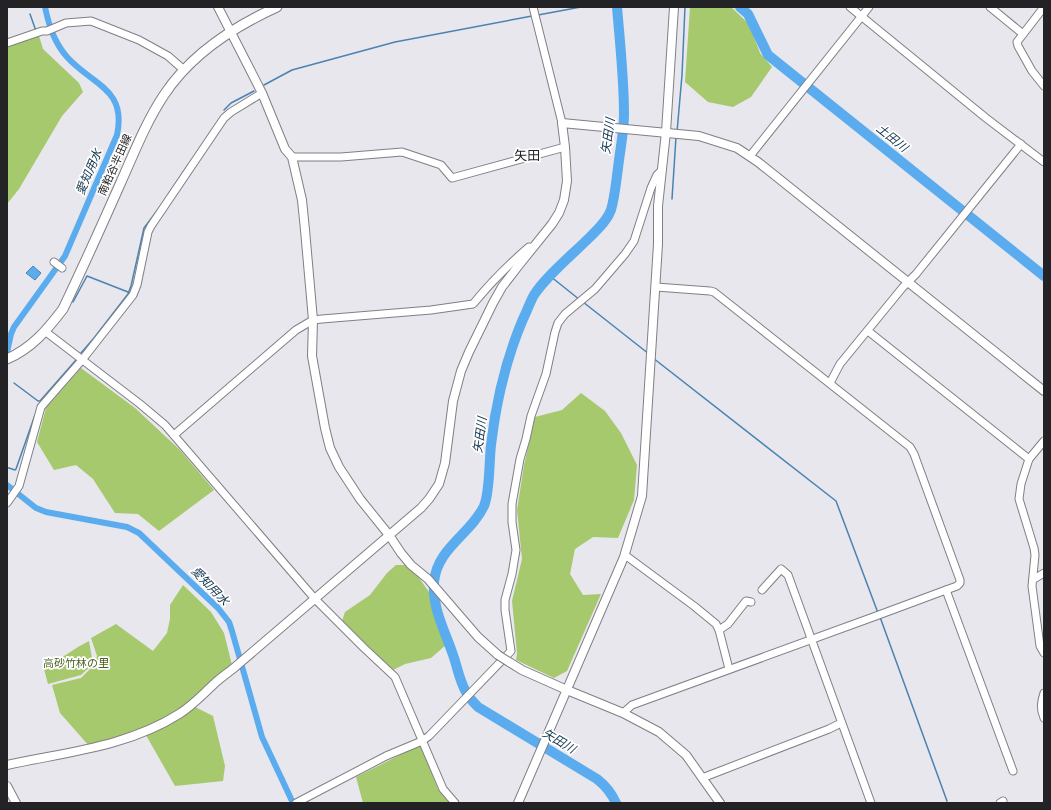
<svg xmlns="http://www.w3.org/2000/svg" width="1051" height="810" font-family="Roboto,'Noto Sans JP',sans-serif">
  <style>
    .forest { fill: #a5c96c }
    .water { fill: #5aacef; stroke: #4a83b2 }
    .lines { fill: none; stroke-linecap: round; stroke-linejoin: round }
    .stream { stroke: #4a83b2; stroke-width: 1.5 }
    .canal { stroke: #5aacef; stroke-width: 6 }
    .river { stroke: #5aacef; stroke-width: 10 }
    .minor-casing { stroke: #7f7f85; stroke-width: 9 }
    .tertiary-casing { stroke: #7f7f85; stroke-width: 10 }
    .secondary-casing { stroke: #7f7f85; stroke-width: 11 }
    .minor { stroke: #fff; stroke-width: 7 }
    .tertiary { stroke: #fff; stroke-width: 8 }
    .secondary { stroke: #fff; stroke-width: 9 }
    .tertiary-bridge-casing { stroke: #7f7f85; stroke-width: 10; stroke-linecap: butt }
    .tertiary-bridge { stroke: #fff; stroke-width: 8 }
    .labels { text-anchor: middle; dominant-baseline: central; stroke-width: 3.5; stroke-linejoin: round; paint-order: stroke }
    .street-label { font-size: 11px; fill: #232325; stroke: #fff }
    .park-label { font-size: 11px; fill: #4a6121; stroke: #fff }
    .water-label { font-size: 12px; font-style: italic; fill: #11344f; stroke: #fff }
    .quarter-label { font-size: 13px; fill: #232325; stroke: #fff }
  </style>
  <rect width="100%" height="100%" fill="#e7e7ed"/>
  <!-- forest -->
  <g class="forest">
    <path d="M 690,7 L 731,7 L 749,24 L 760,53 L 772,67 L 751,97 L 733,107 L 708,102 L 685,82 Z"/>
    <path d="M 39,36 L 43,49 L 79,83 L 83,92 L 62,116 L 19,189 L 7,204 L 7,45 Z"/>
    <path d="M 81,368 L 135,408 L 180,450 L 214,490 L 159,531 L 138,514 L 115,513 L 93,479 L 76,465 L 54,470 L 37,442 L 46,408 Z"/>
    <path d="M 581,393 L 605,411 L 621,433 L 637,465 L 634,500 L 618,538 L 593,537 L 575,549 L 570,574 L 583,595 L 601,594 L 567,671 L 554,678 L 516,660 L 517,653 L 512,601 L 522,559 L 517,510 L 524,465 L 535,417 L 562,410 Z"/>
    <path d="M 396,565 L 408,565 L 415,572 L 431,595 L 435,617 L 447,644 L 431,658 L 405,664 L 393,670 L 342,621 L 345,612 L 370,595 L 387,573 Z"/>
    <path d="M 183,585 L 211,612 L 224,633 L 232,665 L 187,703 L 213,716 L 225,766 L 223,781 L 175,786 L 143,730 L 90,747 L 60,713 L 52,685 L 81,678 L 95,664 L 97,656 L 91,638 L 116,624 L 153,651 L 167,633 L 170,619 L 170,605 Z"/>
    <path d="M 89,641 L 93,664 L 81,675 L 48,684 L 44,669 L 78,647 Z"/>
    <path d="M 420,745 L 438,789 L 449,803 L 363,803 L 356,777 Z"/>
  </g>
  <!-- water -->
  <path class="water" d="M 33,266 L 41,273 L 35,280 L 26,273 Z"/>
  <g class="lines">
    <!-- stream -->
    <g class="stream">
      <path d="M 30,14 L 36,31"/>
      <path d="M 538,15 L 581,7"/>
      <path d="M 264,85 L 292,70 L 395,42 L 532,16"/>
      <path d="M 224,110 L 231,103 L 254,91"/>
      <path d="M 677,132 L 682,75 L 685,7"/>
      <path d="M 170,192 L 188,165"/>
      <path d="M 672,199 L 676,137"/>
      <path d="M 550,276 L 580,300"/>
      <path d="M 73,302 L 87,276 L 128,292"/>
      <path d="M 583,302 L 649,354"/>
      <path d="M 81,353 L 94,338 L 128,294 L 131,286 L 144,228 L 160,207"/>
      <path d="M 653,358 L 836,501 L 878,613"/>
      <path d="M 14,383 L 38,401 L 40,401 L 76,360"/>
      <path d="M 7,468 L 9,468 L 15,470 L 16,469 L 35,415"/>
      <path d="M 880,617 L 947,801"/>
    </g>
    <!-- canal -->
    <g class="canal">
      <path d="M 7,352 L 11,334 L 14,327 L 65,256 L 117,135 C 127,88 92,85 67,57 C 54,42 49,26 45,7"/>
      <path d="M 7,485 L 36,508 L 46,512 L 127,527 L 139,533 L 218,608 L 229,622 L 232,631 L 262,737 L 293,803"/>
    </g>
    <!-- river -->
    <g class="river">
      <path d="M 740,7 L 748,14 L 768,55 L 1044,276"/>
      <path d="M 616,803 C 611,792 606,786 597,779 L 478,707 C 473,702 469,698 466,692 C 459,680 457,665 452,652 C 444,629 432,607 434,582 C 437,548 471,534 484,506 C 490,492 489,462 491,445 C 496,402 506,359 523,319 C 527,311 530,302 534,295 C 547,275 573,254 590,237 C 598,229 607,221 611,210 C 615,196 616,182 618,168 C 620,150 624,132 624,114 C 624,79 620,43 617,7"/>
    </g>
    <!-- minor casing -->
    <g class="minor-casing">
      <g id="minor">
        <path d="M 533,7 L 562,123"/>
        <path d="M 850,7 L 986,118 L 1044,162"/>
        <path d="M 990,7 L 1023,34"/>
        <path d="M 1044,7 L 1017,42 L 1018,46 L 1032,71 L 1044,86"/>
        <path d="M 7,43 L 42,31 L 47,31 L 66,23 L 91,21 L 139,40 L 168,56 L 184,70"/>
        <path d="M 750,156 L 869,7"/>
        <path d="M 292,157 L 341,157 L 402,152 L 441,165 L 452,178 L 565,147"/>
        <path d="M 54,262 L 62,268"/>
        <path d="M 868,331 L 1029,459"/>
        <path d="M 46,332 L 140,404 L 165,425 L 315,599 L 364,648 L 395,677 L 443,789 L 455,803"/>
        <path d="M 830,383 L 840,364 L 903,287 L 916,274 L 1021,144"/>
        <path d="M 174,435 L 296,330 L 313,320 L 322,319 L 431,310 L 473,304 C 491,282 508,265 529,247 L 533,248"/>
        <path d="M 1044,441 L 1029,459 L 1021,484 L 1019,499 L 1034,548 L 1035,555 L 1032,586 L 1040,646 L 1044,653"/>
        <path d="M 7,503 L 19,486 L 41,407 L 82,360 L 133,295 L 137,285 L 148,232 L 151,226 L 224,118 L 231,112 L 262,93"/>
        <path d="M 625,555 L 694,606 L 716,624 L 719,630 L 729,669"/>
        <path d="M 1034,579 L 1044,573"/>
        <path d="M 762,590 L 781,569 L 788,575 L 871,803"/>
        <path d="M 946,590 L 1013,771"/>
        <path d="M 719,630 L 728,624 L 746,601 L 751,602"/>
        <path d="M 1044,693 C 1041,702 1040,709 1044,718"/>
        <path d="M 623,713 L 632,705 L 876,616 L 946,590 L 957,586 L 960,583 L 960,580 L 914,454 L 910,447 L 714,292 L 710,291 L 656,287"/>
        <path d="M 702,778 L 829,729 L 841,723"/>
        <path d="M 296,803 L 386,756 L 422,741 L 429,736 L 511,651 L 505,610 L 505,600 L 512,574 L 516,550 L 512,522 L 512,504 L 520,459 L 526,439 L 531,416 L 546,374 L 555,332 L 558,323 L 565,314 L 595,289 L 625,254 L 634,241 L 651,188 L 657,175 L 662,170"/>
        <path d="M 1000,803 L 1003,801"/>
      </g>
    </g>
    <!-- tertiary casing -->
    <g class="tertiary-casing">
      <g id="tertiary">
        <path d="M 218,7 L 262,93 L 285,149 L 292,157 L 302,200 L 305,230 L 313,320 L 312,356 L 325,428 L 330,448 L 339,467 L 360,499 L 389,535 L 401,553 L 411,565 L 428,579 L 478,637 L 498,655"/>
        <path d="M 509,662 L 522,670 L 567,690 L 623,713 L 659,732 L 686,755 L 720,803"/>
        <path d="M 7,765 C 66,752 127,747 179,714 C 192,706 202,695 214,684 C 220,678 228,673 235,667 L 421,508 L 429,499 L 439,484 L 445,463 L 453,401 L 461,371 L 469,352 L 493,303 L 502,287 L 519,265 L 552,224 L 559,213 L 564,200 L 567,181 L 565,147 L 562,123 L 699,136 L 737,148 L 758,162 L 1044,391"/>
        <path d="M 7,786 L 16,803"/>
        <path d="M 518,803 L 624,557 L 642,496 L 658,244 L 658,206 L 666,132 L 674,7"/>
      </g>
    </g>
    <!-- secondary casing -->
    <g class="secondary-casing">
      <path id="secondary" d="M 7,359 C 32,348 47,330 63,309 C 83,267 102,225 121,182 C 134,153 146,122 164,95 C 191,54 233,27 277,7"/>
    </g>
    <!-- minor -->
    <use href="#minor" class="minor"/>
    <!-- tertiary -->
    <use href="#tertiary" class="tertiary"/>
    <!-- secondary -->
    <use href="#secondary" class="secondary"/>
    <!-- tertiary-bridge casing -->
    <g class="tertiary-bridge-casing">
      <path id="tertiary-bridge" d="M 498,655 L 509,662"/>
    </g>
    <!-- tertiary-bridge -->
    <use href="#tertiary-bridge" class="tertiary-bridge"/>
  </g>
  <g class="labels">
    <!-- street labels -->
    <g class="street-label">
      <text transform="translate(115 165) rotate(-66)">南粕谷半田線</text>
    </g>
    <!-- park labels -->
    <g class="park-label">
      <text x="76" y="663">高砂竹林の里</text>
    </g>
    <!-- water labels -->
    <g class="water-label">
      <text transform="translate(608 136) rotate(-82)">矢田川</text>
      <text transform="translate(892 138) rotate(39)">土田川</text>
      <text transform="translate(89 172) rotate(-67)">愛知用水</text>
      <text transform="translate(480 435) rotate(-82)">矢田川</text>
      <text transform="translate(210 586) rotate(46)">愛知用水</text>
      <text transform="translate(559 741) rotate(31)">矢田川</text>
    </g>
    <!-- quarter labels -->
    <g class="quarter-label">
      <text x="527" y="155">矢田</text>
    </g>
  </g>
  <!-- border -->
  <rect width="1051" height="810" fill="none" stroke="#232325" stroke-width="16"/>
</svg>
